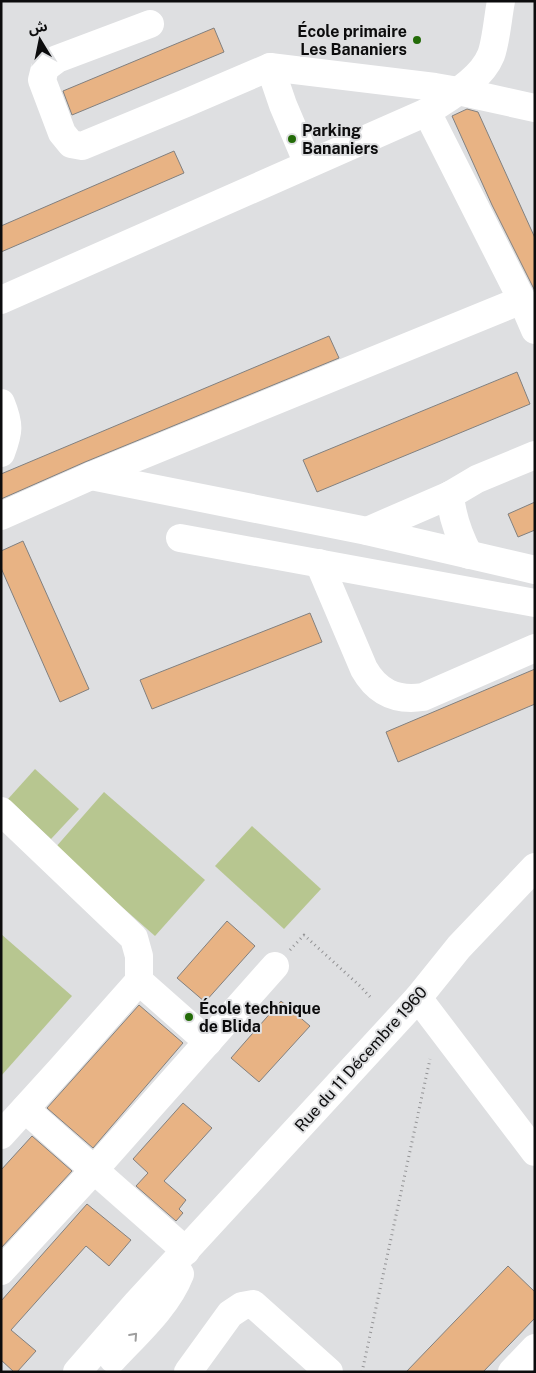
<svg xmlns="http://www.w3.org/2000/svg" width="536" height="1373" font-family="'Public Sans','Noto Sans Arabic',sans-serif">
  <style>
    .green { fill: #b7c690 }
    .building { fill: #e8b384; stroke: #82807f }
    .lines { fill: none; stroke-linecap: round; stroke-linejoin: round }
    .path { stroke: #939395; stroke-width: 3; stroke-dasharray: 1 4; stroke-linecap: butt }
    .minor { stroke: #fff; stroke-width: 28 }
    .major { stroke: #fff; stroke-width: 28 }
    .oneway { stroke: #9e9e9e }
    .poi-dot { fill: #236b08; stroke: #dedfe1; stroke-width: 2 }
    .labels { text-anchor: middle; dominant-baseline: central; stroke-width: 4; stroke-linejoin: round; paint-order: stroke }
    .poi-label { font-size: 16px; font-weight: bold; fill: #0c0c0d; stroke: #dedfe1; text-anchor: start }
    .street-label { font-size: 16px; fill: #0c0c0d; stroke: #dedfe1 }
  </style>
  <rect width="100%" height="100%" fill="#dedfe1"/>
  <!-- green -->
  <g class="green">
    <path d="M 35,769 L 79,809 L 51,839 L 8,799 Z"/>
    <path d="M 104,792 L 205,880 L 155,936 L 55,848 Z"/>
    <path d="M 252,826 L 321,889 L 284,929 L 215,866 Z"/>
    <path d="M 1,934 L 72,996 L 1,1076 Z"/>
  </g>
  <!-- building -->
  <g class="building">
    <path d="M 214,28 L 224,52 L 72,115 L 63,91 Z"/>
    <path d="M 467,109 L 478,112 L 535,238 L 535,291 L 492,205 L 452,116 Z"/>
    <path d="M 174,151 L 184,173 L 1,252 L 1,226 Z"/>
    <path d="M 329,336 L 339,358 L 85,462 L 1,499 L 1,474 Z"/>
    <path d="M 517,372 L 530,404 L 317,492 L 303,460 Z"/>
    <path d="M 535,502 L 535,530 L 518,537 L 508,514 Z"/>
    <path d="M 23,541 L 89,689 L 60,702 L 1,568 L 1,551 Z"/>
    <path d="M 310,613 L 322,642 L 152,709 L 140,680 Z"/>
    <path d="M 535,669 L 535,704 L 398,762 L 386,732 Z"/>
    <path d="M 227,921 L 255,946 L 205,1002 L 177,978 Z"/>
    <path d="M 281,1001 L 310,1026 L 259,1082 L 231,1058 Z"/>
    <path d="M 139,1005 L 183,1043 L 93,1148 L 47,1108 Z"/>
    <path d="M 183,1103 L 212,1128 L 164,1181 L 186,1200 L 179,1209 L 183,1213 L 176,1221 L 136,1186 L 148,1173 L 133,1159 Z"/>
    <path d="M 32,1136 L 72,1171 L 1,1248 L 1,1170 Z"/>
    <path d="M 87,1204 L 131,1240 L 109,1266 L 86,1246 L 11,1330 L 36,1351 L 17,1372 L 14,1372 L 1,1360 L 1,1301 Z"/>
    <path d="M 508,1266 L 535,1292 L 535,1318 L 483,1372 L 406,1372 Z"/>
  </g>
  <g class="lines">
    <!-- path -->
    <g class="path">
      <path d="M 290,950 L 304,935 L 361,987 L 371,998"/>
      <path d="M 362,1372 L 430,1059"/>
    </g>
    <!-- minor -->
    <g class="minor">
      <path d="M 150,24 L 57,59 L 45,68 L 42,80 L 62,133 L 71,144 L 82,146 L 186,103 L 270,67 L 283,105 L 308,164"/>
      <path d="M 270,67 L 435,87 L 458,91 L 535,108"/>
      <path d="M 427,112 L 522,300 L 535,330"/>
      <path d="M 1,300 L 427,112 C 449,97 481,80 491,55 C 496,42 498,16 501,1"/>
      <path d="M 1,403 C 10,425 9,432 1,453"/>
      <path d="M 91,476 L 367,531 L 535,570"/>
      <path d="M 450,495 C 452,517 459,536 469,555"/>
      <path d="M 1,516 L 91,476 L 522,300"/>
      <path d="M 367,531 L 450,495 L 477,479 L 535,455"/>
      <path d="M 180,538 L 535,603"/>
      <path d="M 319,563 L 364,669 C 377,692 396,701 423,697 L 535,648"/>
      <path d="M 1,811 L 134,938 L 139,956 L 139,981"/>
      <path d="M 418,998 L 535,1152"/>
      <path d="M 25,1109 L 186,1251"/>
      <path d="M 1,1135 L 61,1069 L 139,981 L 208,1042"/>
      <path d="M 1,1271 L 94,1170 L 275,966"/>
      <path d="M 188,1372 L 230,1314 L 242,1306 L 253,1304 L 329,1372"/>
      <path d="M 512,1372 L 535,1348"/>
    </g>
    <!-- major -->
    <g class="major">
      <path d="M 113,1359 C 136,1334 167,1307 180,1274"/>
      <path d="M 77,1372 L 137,1303 L 418,998 L 459,947 L 535,867"/>
    </g>
  </g>
  <!-- one-way arrows -->
  <defs><path id="oneway-chevron" d="M-2-3.5L2.5 0L-2 3.5" fill="none" stroke-width="1.6" stroke-linecap="round" stroke-linejoin="round" transform="scale(1.25)"/></defs>
  <use class="oneway" href="#oneway-chevron" transform="translate(134 1336) rotate(-48)"/>
  <!-- markers -->
  <g class="poi-dot">
    <circle cx="417" cy="40" r="5"/>
    <circle cx="292" cy="139" r="5"/>
    <circle cx="189" cy="1017" r="5"/>
  </g>
  <g class="labels">
    <!-- poi labels -->
    <g class="poi-label">
      <text x="407" y="31" text-anchor="end">École primaire<tspan x="407" dy="18">Les Bananiers</tspan></text>
      <text x="302" y="130">Parking<tspan x="302" dy="18">Bananiers</tspan></text>
      <text x="199" y="1008">École technique<tspan x="199" dy="18">de Blida</tspan></text>
    </g>
    <!-- street labels -->
    <g class="street-label">
      <text transform="translate(361 1059) rotate(-48)">Rue du 11 Décembre 1960</text>
    </g>
  </g>
  <!-- border -->
  <rect width="536" height="1373" fill="none" stroke="#0c0c0d" stroke-width="5"/>
  <!-- north arrow -->
  <g transform="translate(40 40) rotate(350)" stroke="#dedfe1" stroke-width="4" paint-order="stroke">
  <path d="M0-4L9 19L0 12L-9 19Z" fill="#0c0c0d"/>
  <text y="-8" font-size="14" font-weight="bold" text-anchor="middle" fill="#0c0c0d">ش</text>
  </g>
</svg>
